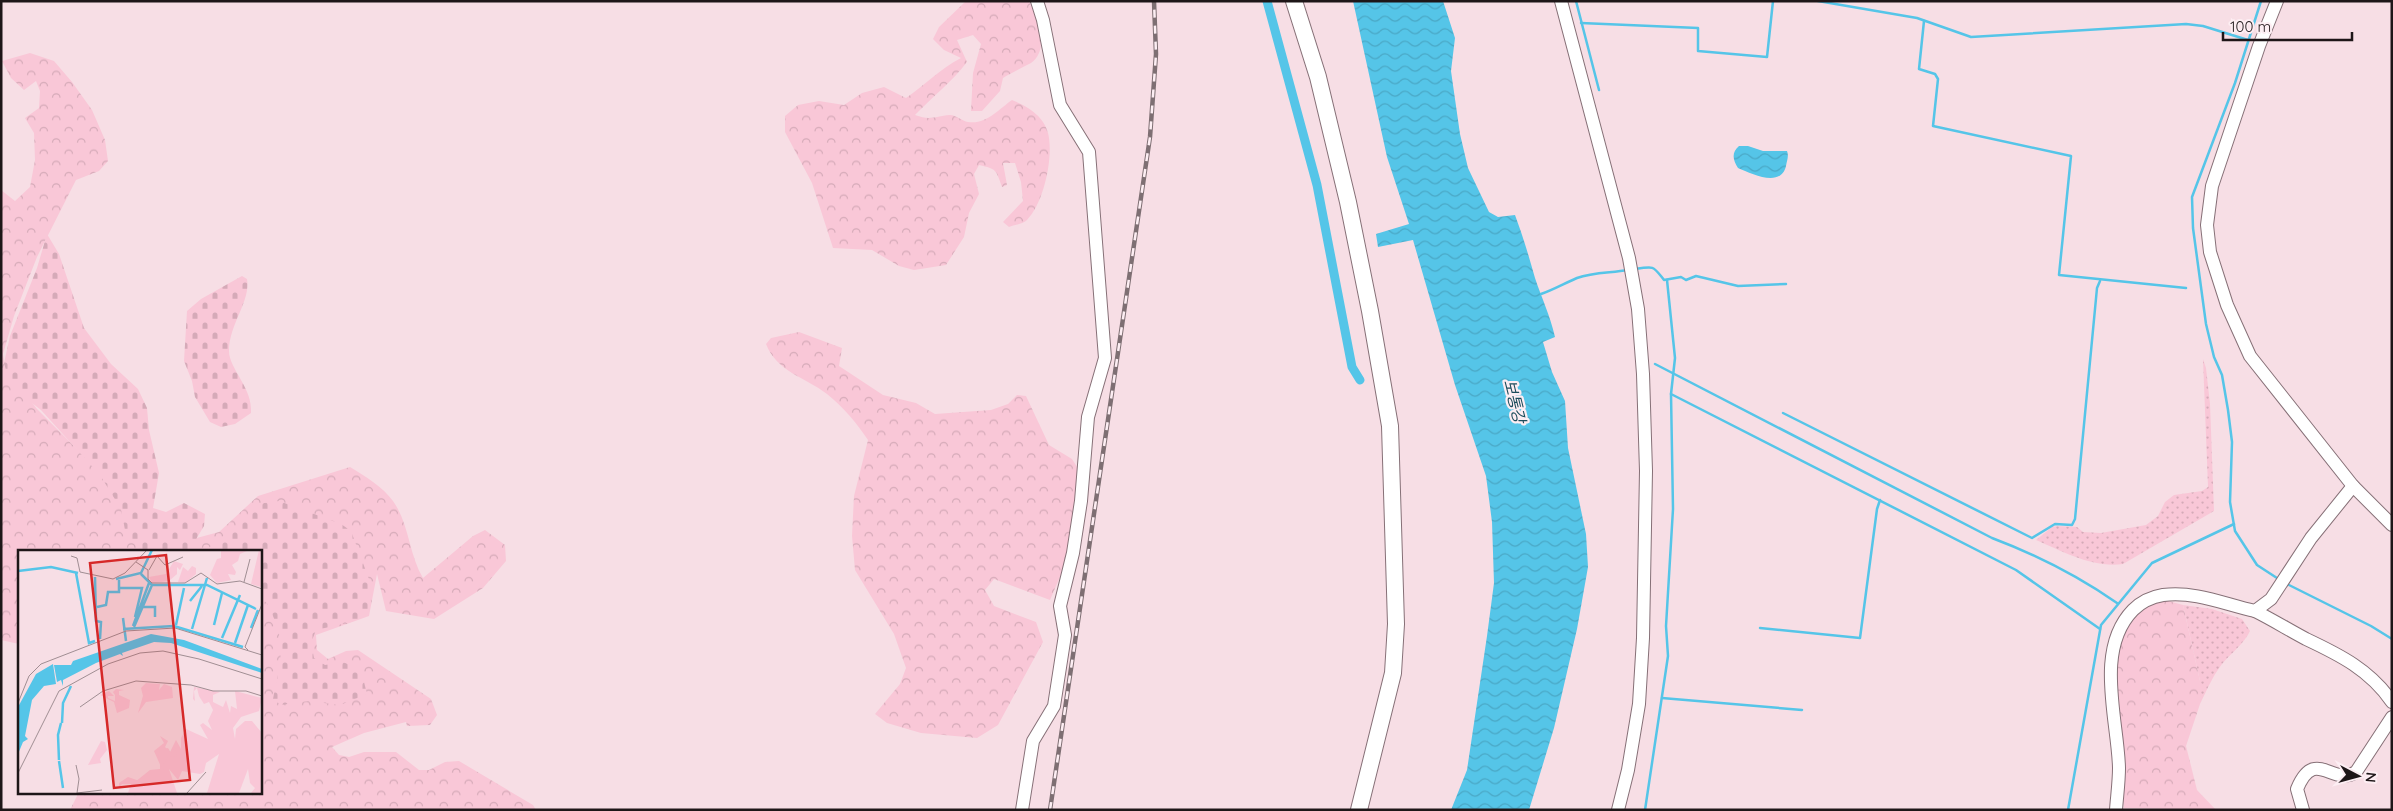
<svg xmlns="http://www.w3.org/2000/svg" width="2393" height="811" font-family="Quicksand,'Noto Sans KR',sans-serif">
  <style>
    .grass { fill: url(#grass-dots) }
    .forest { fill: url(#forest-crowns) }
    .cemetery { fill: url(#cemetery-stones) }
    .water { fill: url(#water-waves) }
    .lines { fill: none; stroke-linecap: round; stroke-linejoin: round }
    .stream { stroke: #55c5e8; stroke-width: 2.5 }
    .canal { stroke: #55c5e8; stroke-width: 9 }
    .minor-casing { stroke: #867077; stroke-width: 14 }
    .major-casing { stroke: #867077; stroke-width: 18 }
    .minor { stroke: #fff; stroke-width: 12 }
    .major { stroke: #fff; stroke-width: 16 }
    .rail-casing { stroke: #7e6f73; stroke-width: 4.5 }
    .rail { stroke: #fdeef3; stroke-width: 2.5; stroke-dasharray: 8; stroke-linecap: butt }
    .labels { text-anchor: middle; dominant-baseline: central; stroke-width: 4.5; stroke-linejoin: round; paint-order: stroke }
    .water-label { font-size: 16px; font-style: italic; fill: #1c4c5b; stroke: #fdeef3 }
    .inset-river { fill: none; stroke: #55c5e8; stroke-width: 2.5 }
    .inset-road { fill: none; stroke: #a08e93; stroke-width: 1 }
    .view { fill: #d62828; fill-opacity: 0.15; stroke: #d62828; stroke-width: 2.5 }
    .inset-edge { fill: none; stroke: #1e1618; stroke-width: 2.5 }
  </style>
  <defs>
    <pattern id="grass-dots" width="8" height="8" patternUnits="userSpaceOnUse" patternTransform="scale(1.25)"><rect width="8" height="8" fill="#f9c7d7"/><path d="M2 2h.1M6 6h.1" fill="none" stroke="#d5aab8" stroke-width="1.8" stroke-linecap="round"/></pattern>
    <pattern id="forest-crowns" width="20" height="18" patternUnits="userSpaceOnUse" patternTransform="scale(1.25)"><rect width="20" height="18" fill="#f9c7d7"/><path d="M2 6a3 3 0 1 1 6 0M12 15a3 3 0 1 1 6 0" fill="none" stroke="#d5aab8"/></pattern>
    <pattern id="cemetery-stones" width="16" height="16" patternUnits="userSpaceOnUse" patternTransform="scale(1.25)"><rect width="16" height="16" fill="#f9c7d7"/><path d="M2 7V4a2 2 0 0 1 4 0v3zM10 15v-3a2 2 0 0 1 4 0v3z" fill="#d5aab8"/></pattern>
    <pattern id="water-waves" width="16" height="10" patternUnits="userSpaceOnUse" patternTransform="scale(1.25)"><rect width="16" height="10" fill="#55c5e8"/><path d="M0 5q4-4 8 0t8 0" fill="none" stroke="#4aa8c6"/></pattern>
  </defs>
  <rect width="100%" height="100%" fill="#f7dee5"/>
  <!-- grass -->
  <g class="grass">
    <path d="M 2203,359 L 2206,368 L 2210,404 L 2214,511 L 2123,564 C 2092,568 2064,552 2036,540 L 2052,527 L 2057,526 L 2077,527 L 2083,532 L 2101,533 L 2146,525 L 2158,516 L 2165,502 L 2174,495 L 2202,491 L 2208,487 Z"/>
    <path d="M 2183,605 L 2212,609 L 2242,619 L 2250,631 C 2244,644 2231,653 2222,664 C 2212,677 2207,690 2200,704 L 2200,681 Z"/>
  </g>
  <!-- forest -->
  <g class="forest">
    <path d="M 966,1 L 1029,1 C 1036,18 1051,49 1031,63 C 1022,68 1012,72 1003,78 L 1000,91 L 982,111 L 971,111 L 973,73 L 981,44 L 973,35 L 957,40 L 967,62 C 952,82 932,97 915,115 C 931,121 935,116 950,115 C 956,115 962,121 968,122 C 986,125 999,109 1012,100 C 1027,106 1044,116 1048,133 C 1054,156 1044,203 1027,220 C 1023,224 1014,225 1009,227 L 1003,222 L 1023,201 L 1021,182 L 1015,163 L 1003,163 L 1007,185 L 1002,187 C 996,170 997,169 979,165 L 974,174 L 979,194 L 969,213 L 964,237 L 946,265 L 914,270 L 899,266 L 872,250 L 833,248 L 812,183 L 785,132 L 785,116 L 798,105 L 819,101 L 844,105 L 862,93 L 884,87 L 906,98 C 925,85 940,69 961,58 L 944,50 L 933,39 L 939,27 Z"/>
    <path d="M 30,53 L 54,61 L 72,82 L 92,110 L 105,140 L 108,161 L 99,171 L 76,180 L 37,257 L 14,316 L 3,354 L 5,367 L 37,409 L 86,458 L 151,531 L 178,543 L 219,532 L 258,496 L 350,467 C 365,476 383,487 393,501 C 409,523 409,555 423,578 L 473,536 L 485,530 L 505,545 L 506,561 L 483,588 L 434,619 L 386,611 L 377,574 L 369,616 L 316,635 L 317,650 L 328,659 L 346,651 L 358,650 L 431,699 L 437,715 L 430,725 L 407,726 L 406,722 L 364,733 L 332,747 L 339,755 L 349,757 L 364,752 L 396,752 L 419,770 L 429,770 L 445,762 L 459,761 L 533,805 L 536,810 L 70,810 L 79,792 L 260,792 L 260,551 L 19,551 L 19,644 L 1,640 L 1,190 L 15,201 L 30,187 L 35,160 L 34,133 L 25,118 L 39,108 L 40,91 L 36,81 L 24,90 L 11,78 L 2,61 Z"/>
    <path d="M 799,332 L 842,348 L 839,366 L 883,395 L 916,403 L 935,414 L 991,410 L 1008,404 L 1017,395 L 1026,396 L 1049,445 L 1072,459 L 1079,470 L 1068,558 L 1050,600 L 994,579 L 985,590 L 994,606 L 1036,622 L 1043,642 L 998,725 L 977,738 L 921,733 L 887,723 L 875,714 L 900,684 L 906,668 L 894,634 L 855,570 L 852,536 L 854,496 L 868,440 C 856,422 844,408 827,394 C 805,377 777,372 766,344 L 771,338 Z"/>
    <path d="M 2161,599 L 2183,605 L 2200,681 L 2200,704 L 2186,746 L 2197,790 L 2216,810 L 2124,808 L 2121,734 L 2113,697 L 2117,657 L 2122,635 L 2145,604 Z"/>
  </g>
  <!-- cemetery -->
  <g class="cemetery">
    <path d="M 47,234 L 59,254 L 84,328 L 111,364 L 138,389 L 147,408 L 149,430 L 159,473 L 153,508 L 166,512 L 184,503 L 205,514 L 204,526 L 189,551 L 141,551 L 125,530 L 121,509 L 100,475 L 41,410 L 19,393 L 8,378 L 4,363 L 10,336 L 37,268 Z"/>
    <path d="M 242,276 L 247,279 C 251,301 229,324 229,351 C 229,369 253,388 251,413 L 235,424 L 221,427 L 210,422 L 195,397 L 192,381 L 184,361 L 187,311 L 201,299 Z"/>
    <path d="M 279,501 L 341,524 L 351,531 L 370,582 L 371,602 L 367,615 L 351,622 L 316,630 L 311,643 L 314,658 L 325,665 L 343,662 L 361,670 L 367,694 L 340,705 L 308,701 L 281,705 L 273,699 C 279,668 287,647 273,616 C 269,607 268,602 260,598 L 260,551 L 205,551 L 264,503 Z"/>
  </g>
  <!-- water -->
  <g class="water">
    <path d="M 1353,1 L 1443,1 L 1455,38 L 1451,71 L 1460,134 L 1468,168 L 1489,212 L 1498,217 L 1515,215 C 1523,236 1529,257 1535,278 C 1542,299 1550,315 1555,337 L 1543,342 L 1552,372 L 1565,401 L 1568,448 L 1586,534 L 1588,567 L 1577,629 L 1554,728 L 1529,810 L 1451,810 L 1467,770 L 1487,636 L 1494,583 L 1492,522 L 1486,476 L 1455,385 L 1413,240 L 1378,247 L 1376,234 L 1409,224 L 1387,157 Z"/>
    <path d="M 1739,146 L 1748,146 L 1763,151 L 1787,151 C 1789,156 1787,160 1786,166 C 1781,188 1752,174 1738,168 C 1733,160 1731,153 1739,146 Z"/>
  </g>
  <g class="lines">
    <!-- stream -->
    <g class="stream">
      <path d="M 1576,1 L 1599,90"/>
      <path d="M 1818,1 L 1917,18 L 1971,37 L 2186,24 L 2203,26 L 2248,40"/>
      <path d="M 2261,1 L 2235,83 L 2192,197 L 2193,228 L 2206,324 L 2214,357 L 2222,375 L 2228,410 L 2232,442 L 2230,502 L 2235,531 L 2257,565 L 2280,580"/>
      <path d="M 1924,21 L 1919,69 L 1935,74 L 1938,79 L 1933,126 L 2071,156 L 2059,275 L 2186,288"/>
      <path d="M 1581,23 L 1698,28 L 1698,51 L 1767,57 L 1773,1"/>
      <path d="M 1635,269 C 1655,266 1653,266 1664,280 L 1681,277 L 1686,280 L 1696,276 L 1738,286 L 1786,284"/>
      <path d="M 1541,294 C 1553,290 1565,283 1577,278 C 1593,272 1611,273 1628,270"/>
      <path d="M 1655,364 L 1992,538 C 2037,555 2078,576 2117,603"/>
      <path d="M 1671,394 L 2016,570 L 2100,629"/>
      <path d="M 1783,413 L 2032,538 L 2055,524 L 2072,525 L 2075,519 L 2097,288 L 2100,281"/>
      <path d="M 2287,584 L 2371,626 L 2392,639"/>
      <path d="M 1760,628 L 1860,638 L 1877,509 L 1880,500"/>
      <path d="M 1662,698 L 1802,710"/>
      <path d="M 1645,810 L 1668,656 L 1666,626 L 1673,509 L 1671,394 L 1675,358 L 1667,280"/>
      <path d="M 2068,810 L 2101,625 L 2152,563 L 2234,524"/>
    </g>
    <!-- canal -->
    <path class="canal" d="M 1267,1 L 1317,185 L 1352,367 L 1360,380"/>
    <!-- minor casing -->
    <g class="minor-casing">
      <g id="minor">
        <path d="M 1561,1 L 1629,258 L 1638,309 L 1643,374 L 1646,471 L 1643,638 L 1639,704 L 1628,770 L 1618,810"/>
        <path d="M 2277,1 L 2259,46 L 2212,186 L 2207,225 L 2210,252 L 2227,305 L 2250,356 L 2353,486 L 2392,525"/>
        <path d="M 2255,611 C 2273,620 2289,630 2306,639 C 2340,655 2370,670 2392,702"/>
        <path d="M 1022,810 L 1033,741 L 1054,706 L 1065,635 L 1060,606 L 1073,553 L 1081,501 L 1088,417 L 1105,358 L 1089,152 L 1060,105 L 1043,20 L 1037,1"/>
        <path d="M 2116,810 C 2117,796 2119,782 2119,768 C 2118,720 2094,650 2133,610 C 2141,602 2151,597 2163,595 C 2196,591 2224,604 2255,611 L 2271,599 L 2311,538 L 2353,486"/>
        <path d="M 2303,810 L 2297,789 C 2315,746 2332,787 2356,772 L 2392,717"/>
      </g>
    </g>
    <!-- major casing -->
    <g class="major-casing">
      <path id="major" d="M 1294,1 L 1318,77 L 1348,202 L 1370,311 L 1390,426 L 1396,624 L 1393,673 L 1359,810"/>
    </g>
    <!-- minor -->
    <use href="#minor" class="minor"/>
    <!-- major -->
    <use href="#major" class="major"/>
    <!-- rail casing -->
    <g class="rail-casing">
      <path id="rail" d="M 1050,810 L 1150,137 L 1156,54 L 1154,1"/>
    </g>
    <!-- rail -->
    <use href="#rail" class="rail"/>
  </g>
  <g class="labels">
    <!-- water labels -->
    <g class="water-label">
      <text transform="translate(1515 401) rotate(76)">보통강</text>
    </g>
  </g>
  <!-- overview -->
  <g transform="translate(18 550)">
    <rect width="244" height="244" fill="#f7dee5"/>
    <path d="M 203,0 L 229,1 L 222,4 L 220,11 L 214,15 L 218,22 L 217,25 L 210,24 L 213,30 L 199,33 L 192,25 L 199,9 L 203,8 ZM 241,0 L 244,0 L 243,37 L 233,34 ZM 156,11 L 165,14 L 162,20 L 159,17 L 159,24 L 151,31 L 134,33 L 131,27 L 148,24 ZM 174,16 L 178,18 L 178,24 L 167,33 L 160,32 L 165,17 L 170,21 ZM 128,133 L 142,134 L 141,140 L 146,134 L 154,137 L 155,148 L 128,152 L 120,163 L 125,146 L 123,138 ZM 176,137 L 202,142 L 195,145 L 195,152 L 205,157 L 208,150 L 212,163 L 213,156 L 219,159 L 217,141 L 244,148 L 241,161 L 223,167 L 215,178 L 217,189 L 218,179 L 227,171 L 234,171 L 244,183 L 244,243 L 233,243 L 237,238 L 232,233 L 230,219 L 221,243 L 189,243 L 201,204 L 188,213 L 186,222 L 182,224 L 164,221 L 160,230 L 151,219 L 159,243 L 110,243 L 113,234 L 104,234 L 101,238 L 101,233 L 110,227 L 130,234 L 144,219 L 136,201 L 146,193 L 142,186 L 150,191 L 147,197 L 152,202 L 158,190 L 163,199 L 163,188 L 168,179 L 190,189 L 182,175 L 185,173 L 194,180 L 190,171 L 195,160 L 191,152 L 186,154 L 181,146 L 179,138 L 176,141 L 177,151 L 175,149 ZM 98,139 L 106,140 L 101,141 L 101,145 L 112,150 L 111,158 L 99,163 L 96,152 L 82,145 L 91,141 L 96,146 L 90,146 L 90,148 L 97,151 L 97,145 L 95,142 ZM 83,191 L 87,192 L 89,200 L 82,209 L 83,213 L 70,215 Z" fill="#f9c7d7"/>
    <path d="M 157,197 L 159,206 L 150,207 L 146,214 L 140,207 L 142,200 L 150,198 L 153,203 ZM 142,214 L 146,220 L 131,234 L 117,232 L 132,220 L 142,219 Z" fill="#f9c7d7"/>
    <path d="M 133,84 L 166,90 L 244,119 L 244,123 L 153,93 L 136,92 L 104,103 L 105,106 L 102,104 L 78,113 L 45,130 L 45,136 L 43,130 L 39,132 L 36,115 L 53,115 L 55,111 ZM 35,114 L 38,134 L 26,136 L 14,150 L 7,186 L 10,189 L 5,192 L 0,204 L 0,157 L 18,124 Z" fill="#55c5e8"/>
    <path class="inset-river" d="M 0,21 L 33,17 L 60,23M 58,23 L 71,93 L 77,91M 123,24 L 134,35 L 189,35 L 238,59M 77,27 L 78,71 L 83,72 L 82,89M 98,29 L 123,23 L 134,0M 101,38 L 124,38 L 117,67M 172,51 L 184,36M 79,57 L 88,55 L 90,42 L 101,42 L 101,30M 125,57 L 137,57 L 137,67M 105,68 L 108,91M 158,75 L 166,38M 196,75 L 204,43M 115,76 L 131,33M 116,77 L 134,35M 233,78 L 240,60M 105,79 L 156,76 L 225,97M 174,79 L 189,28M 204,88 L 222,45M 217,93 L 230,55M 44,173 L 45,153 L 53,136M 41,210 L 40,185 L 43,173M 41,211 L 45,238"/>
    <path class="inset-road" d="M 53,6 L 59,8 L 62,22 L 95,29 L 107,23 L 129,0M 118,12 L 130,20 L 130,29 L 134,33 L 167,33 L 183,23 L 199,34 L 222,31 L 244,39M 131,20 L 139,6 L 147,15 L 165,7M 226,32 L 232,9M 230,100 L 227,97 L 244,54M 0,153 L 11,126 L 23,114 L 108,81 L 157,78 L 244,105M 62,157 L 85,141 L 118,131 L 173,135 L 195,141 L 228,141 L 244,146M 58,215 L 61,229 L 59,243M 0,223 L 41,141 L 90,114 L 122,103 L 145,101 L 181,109 L 244,129M 59,243 L 84,240M 169,243 L 188,222"/>
    <path class="view" d="M 148,5 L 172,230 L 96,238 L 72,13 Z"/>
    <rect width="244" height="244" class="inset-edge"/>
  </g>
  <!-- border -->
  <rect width="2393" height="811" fill="none" stroke="#1e1618" stroke-width="5"/>
  <!-- north arrow -->
  <g transform="translate(2358 776) rotate(96)" stroke="#fdeef3" stroke-width="4" paint-order="stroke">
  <path d="M0-4L9 19L0 12L-9 19Z" fill="#1e1618"/>
  <text y="-8" font-size="14" font-weight="bold" text-anchor="middle" fill="#1e1618">N</text>
  </g>
  <!-- scale -->
  <path d="M2223 32v8h129v-8" fill="none" stroke="#1e1618" stroke-width="2.5"/>
  <text x="2230" y="32" font-size="15" fill="#1e1618" stroke="#fdeef3" stroke-width="4" paint-order="stroke">100 m</text>
</svg>
